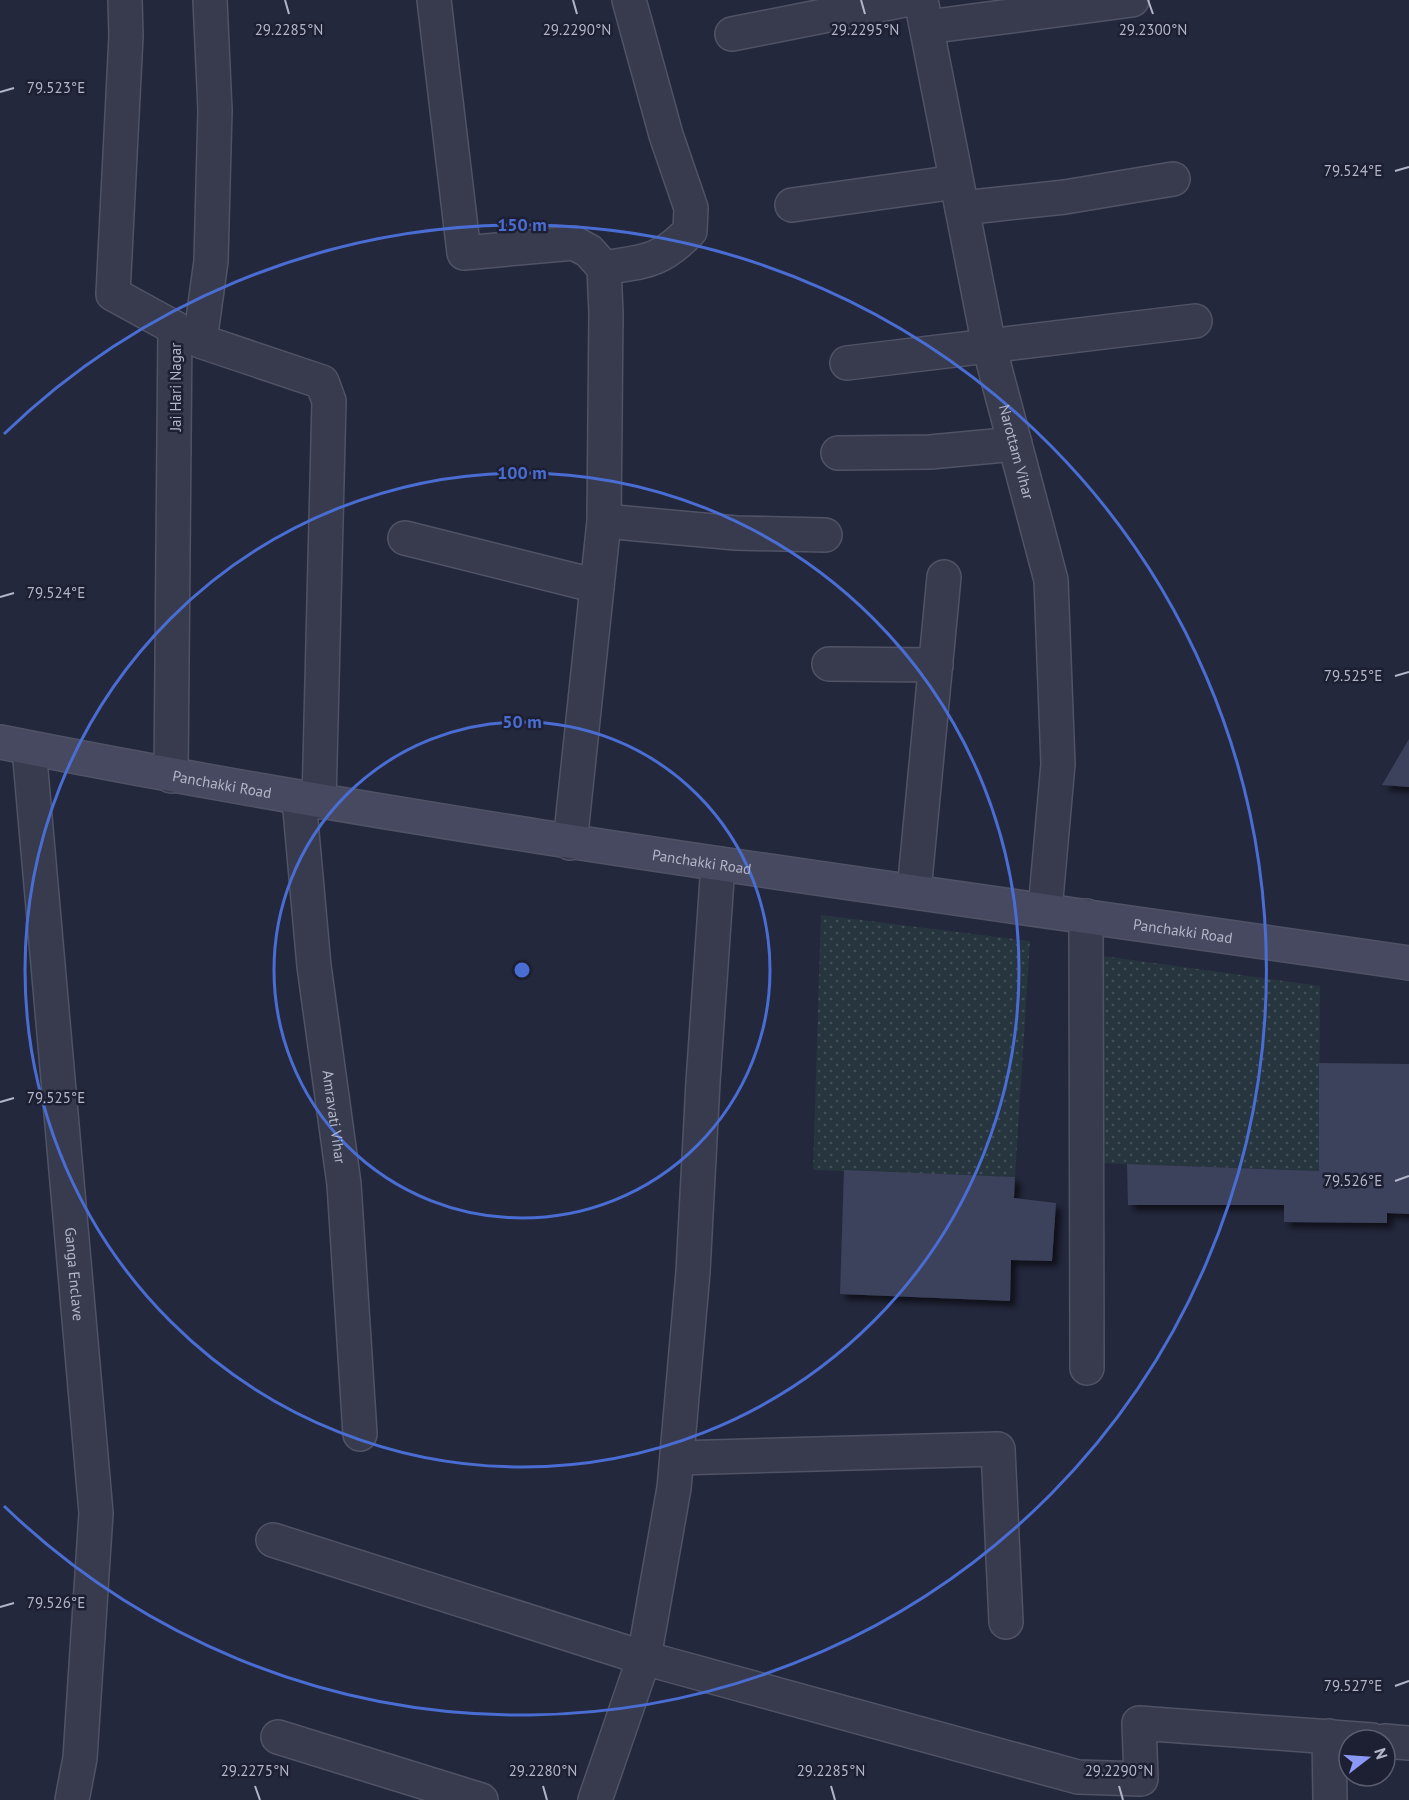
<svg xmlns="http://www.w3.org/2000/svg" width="1409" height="1800" font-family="'PT Sans',sans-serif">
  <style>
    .grass { fill: url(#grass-dots) }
    .building { fill: #3e425b; filter: url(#shadow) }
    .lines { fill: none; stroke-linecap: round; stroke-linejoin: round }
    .minor-casing { stroke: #505365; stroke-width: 36 }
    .secondary-casing { stroke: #505365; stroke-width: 36 }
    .minor { stroke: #383b4d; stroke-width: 33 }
    .secondary { stroke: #464960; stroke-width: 33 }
    .ticks { fill: none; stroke: #b3b6c8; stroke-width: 2 }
    .ring { fill: none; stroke: #4a6dd3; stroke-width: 3 }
    .labels { text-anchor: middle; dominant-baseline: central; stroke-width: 5; stroke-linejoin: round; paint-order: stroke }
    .street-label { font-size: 15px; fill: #b3b6c8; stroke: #1d2032 }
    .ticks-label { font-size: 15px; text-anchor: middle; fill: #b3b6c8; stroke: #1d2032; stroke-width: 5; stroke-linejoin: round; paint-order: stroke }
    .centre { fill: #4a6dd3; stroke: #1d2032; stroke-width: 3 }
    .ring-label { font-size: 18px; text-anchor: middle; font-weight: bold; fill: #4a6dd3; stroke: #1d2032; stroke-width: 5; stroke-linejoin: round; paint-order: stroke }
  </style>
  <defs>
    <pattern id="grass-dots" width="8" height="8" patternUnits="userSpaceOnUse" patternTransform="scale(1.5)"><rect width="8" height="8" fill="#26353e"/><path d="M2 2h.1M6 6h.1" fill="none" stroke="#435058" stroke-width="1.8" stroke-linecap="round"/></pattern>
    <filter id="shadow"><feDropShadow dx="5.5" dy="5.5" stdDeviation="3" flood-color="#0009"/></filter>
  </defs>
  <rect width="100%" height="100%" fill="#24283d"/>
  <!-- grass -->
  <g class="grass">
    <path d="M 821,915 L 1030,941 L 1015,1177 L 813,1170 Z"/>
    <path d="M 1096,955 L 1320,986 L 1319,1171 L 1095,1163 Z"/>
  </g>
  <!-- building -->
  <g class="building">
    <path d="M 1409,739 L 1409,787 L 1382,785 Z"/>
    <path d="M 1319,1063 L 1409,1064 L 1409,1214 L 1387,1213 L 1387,1223 L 1284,1222 L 1284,1205 L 1128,1205 L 1127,1164 L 1319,1171 Z"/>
    <path d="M 844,1170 L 1015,1177 L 1014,1198 L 1056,1203 L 1052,1261 L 1011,1260 L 1010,1301 L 840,1294 Z"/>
  </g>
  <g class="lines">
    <!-- minor casing -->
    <g class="minor-casing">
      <g id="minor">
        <path d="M 125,0 L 126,36 L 113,294 L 175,328 L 171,776"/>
        <path d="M 210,0 L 215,110 L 211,261 L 200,341 L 322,382 L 329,401 L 319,802"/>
        <path d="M 434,0 L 464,253 L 574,243 L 589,251 L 604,268 L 606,313 L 604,521 L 570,843"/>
        <path id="s1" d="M 921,0 L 989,346 L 1051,580 L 1058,764 L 1045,910"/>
        <path d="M 927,27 L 1132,0"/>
        <path d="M 732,34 L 904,0"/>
        <path d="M 792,205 L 956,182"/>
        <path d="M 962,208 L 1065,197 L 1173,179"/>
        <path d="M 604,268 C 645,261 659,263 690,231 L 691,208 L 666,135 L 629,0"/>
        <path d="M 847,363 L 1195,321"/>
        <path d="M 838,453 L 930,452 L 1015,444"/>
        <path d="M 604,521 L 736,533 L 825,535"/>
        <path d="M 405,538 L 597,586"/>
        <path d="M 829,664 L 936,665"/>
        <path id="s2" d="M 29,748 L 96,1513 L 80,1758 L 72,1800"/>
        <path id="s3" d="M 299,799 L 314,966 L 344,1184 L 360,1434"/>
        <path d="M 914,891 L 944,577"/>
        <path d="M 1086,916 L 1087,1368"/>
        <path d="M 677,1458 L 998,1449 L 1006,1622"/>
        <path d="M 273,1540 L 644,1658 L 1078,1777 L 1141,1779 L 1139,1723 L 1372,1740"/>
        <path d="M 1329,1736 L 1330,1800"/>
        <path d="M 278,1737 L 481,1800"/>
        <path d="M 1385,1741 L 1409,1743"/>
        <path d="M 595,1800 L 644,1658 L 674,1488 L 693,1272 L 703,1082 L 718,864"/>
      </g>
    </g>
    <!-- secondary casing -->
    <g class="secondary-casing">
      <g id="secondary">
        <path id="s4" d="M 0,742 C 467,835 939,894 1409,963"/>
      </g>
    </g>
    <!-- minor -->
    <use href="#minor" class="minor"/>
    <!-- secondary -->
    <use href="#secondary" class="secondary"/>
  </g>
  <!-- ticks -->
  <path class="ticks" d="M 285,0 L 289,14M 573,0 L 577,14M 861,0 L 865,14M 1148,0 L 1153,14M 0,92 L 14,88M 1395,171 L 1409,167M 0,597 L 14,593M 1395,676 L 1409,672M 0,1102 L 14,1098M 1395,1181 L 1409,1176M 0,1607 L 14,1603M 1395,1686 L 1409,1681M 255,1786 L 260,1800M 543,1786 L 547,1800M 831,1786 L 835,1800M 1119,1786 L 1123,1800"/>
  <!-- distance rings -->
  <g class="ring">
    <circle cx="522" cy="970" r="248"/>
    <circle cx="522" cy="970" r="497"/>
    <path d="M4 434A745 745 0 1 1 4 1506"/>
  </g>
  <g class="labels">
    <!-- street labels -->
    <g class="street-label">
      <text transform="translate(175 387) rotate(-90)">Jai Hari Nagar</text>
      <text stroke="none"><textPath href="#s1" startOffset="462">Narottam Vihar</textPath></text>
      <text stroke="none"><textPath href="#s4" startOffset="226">Panchakki Road</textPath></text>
      <text stroke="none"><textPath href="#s4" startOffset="712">Panchakki Road</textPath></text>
      <text stroke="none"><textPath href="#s4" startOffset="1198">Panchakki Road</textPath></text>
      <text stroke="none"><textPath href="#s3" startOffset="320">Amravati Vihar</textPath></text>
      <text stroke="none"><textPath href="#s2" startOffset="528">Ganga Enclave</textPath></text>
    </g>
  </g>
  <g class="ticks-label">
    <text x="289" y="35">29.2285°N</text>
    <text x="577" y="35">29.2290°N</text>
    <text x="865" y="35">29.2295°N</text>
    <text x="1153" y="35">29.2300°N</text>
    <text x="56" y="93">79.523°E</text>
    <text x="1353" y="176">79.524°E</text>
    <text x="56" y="598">79.524°E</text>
    <text x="1353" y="681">79.525°E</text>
    <text x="56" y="1103">79.525°E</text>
    <text x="1353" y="1186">79.526°E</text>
    <text x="56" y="1608">79.526°E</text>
    <text x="1353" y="1691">79.527°E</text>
    <text x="255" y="1776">29.2275°N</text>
    <text x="543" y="1776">29.2280°N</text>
    <text x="831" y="1776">29.2285°N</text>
    <text x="1119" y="1776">29.2290°N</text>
  </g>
  <circle cx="522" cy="970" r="9" class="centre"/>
  <g class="ring-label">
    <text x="522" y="231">150 m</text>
    <text x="522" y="479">100 m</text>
    <text x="522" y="728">50 m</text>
  </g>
  <!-- north arrow -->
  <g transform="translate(1367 1758) rotate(73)"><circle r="28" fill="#1d2032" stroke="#595c6e" stroke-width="1.5"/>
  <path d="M0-4.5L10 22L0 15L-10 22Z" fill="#8a99f6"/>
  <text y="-9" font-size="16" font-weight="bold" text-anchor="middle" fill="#b3b6c8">N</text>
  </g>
</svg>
